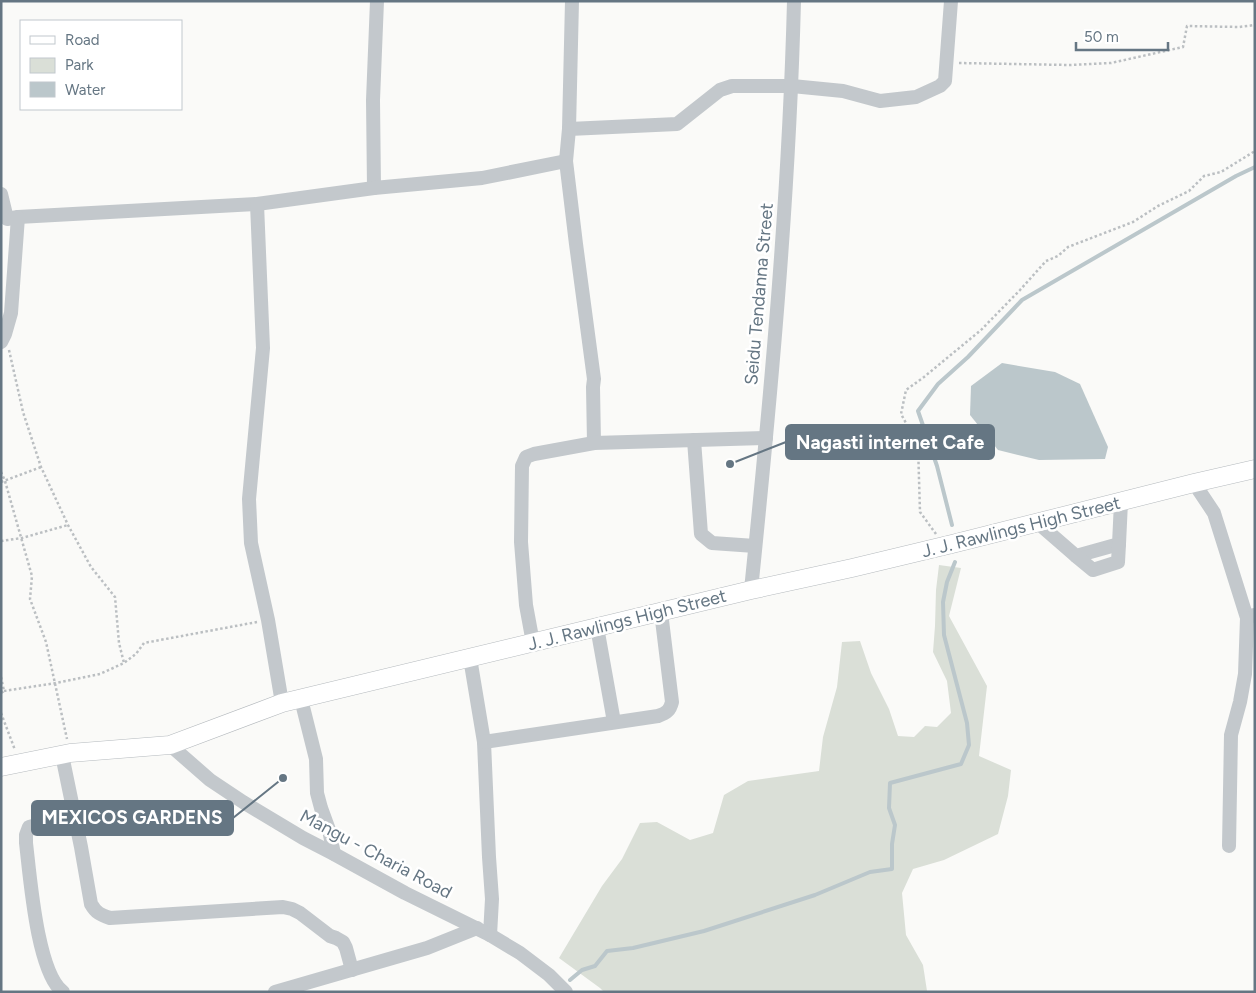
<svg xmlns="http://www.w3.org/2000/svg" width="1256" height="993" font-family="Figtree,sans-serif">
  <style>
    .green { fill: #dadfd7 }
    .water { fill: #bbc7cb }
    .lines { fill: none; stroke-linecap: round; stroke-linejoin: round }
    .stream { stroke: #bbc7cb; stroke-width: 4 }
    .major-casing { stroke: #b5babe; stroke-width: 19 }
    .path { stroke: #bbbfc2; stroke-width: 2.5; stroke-dasharray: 2.5 2.5; stroke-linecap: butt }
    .minor { stroke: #c3c8cc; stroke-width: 14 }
    .major { stroke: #fff; stroke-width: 18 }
    .labels { text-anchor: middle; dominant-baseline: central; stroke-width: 5; stroke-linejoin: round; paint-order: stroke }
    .street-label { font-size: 18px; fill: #657683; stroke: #fff }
    .leader { fill: none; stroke: #657683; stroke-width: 2 }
    .callout-dot { fill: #657683; stroke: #fff; stroke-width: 2 }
    .callout { fill: #657683; stroke: #657683; stroke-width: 2 }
    .callout-label { font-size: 19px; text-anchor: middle; font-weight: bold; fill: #fff }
  </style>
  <rect width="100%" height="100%" fill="#fafaf8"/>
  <!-- green -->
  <path class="green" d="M 939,565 L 961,568 L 949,616 L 987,686 L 979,756 L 1011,770 L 1008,796 L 998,834 L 944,860 L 913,869 L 902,893 L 906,935 L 923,965 L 927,991 L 604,992 L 600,988 L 559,958 L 602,886 L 622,859 L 640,823 L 657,822 L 690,840 L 713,833 L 724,795 L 748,781 L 819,771 L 823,737 L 837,687 L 842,642 L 860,641 L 871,673 L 889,709 L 898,736 L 914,737 L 925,726 L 937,727 L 951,713 L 947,681 L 933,652 L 935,626 L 936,590 Z"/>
  <!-- water -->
  <path class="water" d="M 1002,363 L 1055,372 L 1080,384 L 1108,447 L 1105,459 L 1039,460 L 998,450 L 970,415 L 971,386 Z"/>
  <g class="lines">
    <!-- stream -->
    <g class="stream">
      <path d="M 952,525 L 937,466 L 918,411 L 938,384 L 968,357 L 1022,300 L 1236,176 L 1255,167"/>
      <path d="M 570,980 L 582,970 L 595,966 L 607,951 L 633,948 L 704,931 L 815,895 L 870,872 L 892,869 L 892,844 L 895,825 L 889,808 L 890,783 L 961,764 L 969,745 L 967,723 L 944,635 L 943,602 L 947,582 L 955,562"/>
    </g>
    <!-- major casing -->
    <g class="major-casing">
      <path id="major" d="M 1,767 L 70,753 L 170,745 L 282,703 L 751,590 L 852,568 L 952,544 L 1194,483 L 1255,469"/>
    </g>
    <!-- path -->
    <g class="path">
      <path d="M 959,63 L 1069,65 L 1111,63 L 1183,47 L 1187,26 L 1239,27 L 1255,25"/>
      <path d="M 9,350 L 23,412 L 41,467 L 68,525 L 91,567 L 115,597 L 119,643 L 124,663"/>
      <path d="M 1,472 L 5,481 L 32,576 L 30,599 L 46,642 L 67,739"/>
      <path d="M 1,482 L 41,467"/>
      <path d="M 936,534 L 920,512 L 918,445 L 901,414 L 906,390 L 924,377 L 981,330 L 1020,290 L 1046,261 L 1058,256 L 1068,247 L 1133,222 L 1158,206 L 1189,191 L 1204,176 L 1221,172 L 1255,151"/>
      <path d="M 1,541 L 22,538 L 68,525"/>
      <path d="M 1,677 L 4,691 L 1,693"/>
      <path d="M 4,691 L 56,683 L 100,674 L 124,663 L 136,654 L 144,643 L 257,622"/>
      <path d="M 1,713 L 15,750"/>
    </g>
    <!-- minor -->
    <g class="minor">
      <path d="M 569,129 L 572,1"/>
      <path d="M 374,188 L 373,100 L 377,1"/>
      <path d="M 1,194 L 7,219 L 18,217 L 257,204 L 374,188 L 482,178 L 566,161"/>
      <path d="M 257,204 L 263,348 L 249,499 L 251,543 L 268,620 L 282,703"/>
      <path d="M 1,342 L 5,334 L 11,313 L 18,217"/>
      <path d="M 694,440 L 701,534 L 712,543 L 755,546"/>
      <path d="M 594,443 L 593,387 L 594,379 L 576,244 L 566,161 L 569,129 L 677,124 L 720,90 L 732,86 L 792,86 L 843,91 L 880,101 L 916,97 L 940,86 L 945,81 L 951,1"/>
      <path d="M 1194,483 L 1214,513 L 1247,618 L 1254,615"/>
      <path d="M 1038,523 L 1076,556 L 1119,544 L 1121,502"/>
      <path d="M 1076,556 L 1093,570 L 1118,562 L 1119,544"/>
      <path d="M 751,590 C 771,394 789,198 794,1"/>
      <path d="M 597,627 L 614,722"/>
      <path d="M 533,643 L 526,605 L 521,542 L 522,466 L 526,457 L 534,454 L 594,443 L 766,438"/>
      <path d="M 470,658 L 484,742 L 489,857 L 492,899 L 490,935"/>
      <path d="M 301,699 L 316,759 L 317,793 L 321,808 L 329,830 L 334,854"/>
      <path d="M 484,742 L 658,716 C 667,713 670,710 672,702 L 661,612"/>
      <path d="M 170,745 L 210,780 L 243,802 L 303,838 L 334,854 L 405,893 L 490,935 L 520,953 L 549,975 L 566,992"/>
      <path d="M 62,755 L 81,847 L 91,904 C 96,913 101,915 110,918 L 283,907 L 292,909 L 300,913 L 330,936 L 336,938 L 343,942 L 346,948 L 352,970"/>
      <path d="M 1229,846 L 1231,735 L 1240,702 L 1245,674 L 1247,618"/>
      <path d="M 63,992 C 37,973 30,876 26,843 L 26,835 L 29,827 L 74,815"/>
      <path d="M 275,992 L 427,948 L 477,928"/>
    </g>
    <!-- major -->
    <use href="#major" class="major"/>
  </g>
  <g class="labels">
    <!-- street labels -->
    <g class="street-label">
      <text transform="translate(759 294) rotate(-85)">Seidu Tendanna Street</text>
      <text transform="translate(1021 527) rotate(-14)">J. J. Rawlings High Street</text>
      <text transform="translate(627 620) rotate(-14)">J. J. Rawlings High Street</text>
      <text transform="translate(376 854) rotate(28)">Mangu - Charia Road</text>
    </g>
  </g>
  <!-- callouts -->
  <path class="leader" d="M730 464L786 442M283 778L233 818"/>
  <g class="callout-dot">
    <circle cx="730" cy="464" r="5"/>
    <circle cx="283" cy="778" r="5"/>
  </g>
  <g class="callout">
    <rect x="786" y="425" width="208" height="34" rx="5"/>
    <rect x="32" y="801" width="201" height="34" rx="5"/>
  </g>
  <g class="callout-label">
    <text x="890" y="449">Nagasti internet Cafe</text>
    <text x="132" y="824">MEXICOS GARDENS</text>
  </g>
  <!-- border -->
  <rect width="1256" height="993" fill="none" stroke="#657683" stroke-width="5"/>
  <!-- legend -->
  <rect x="20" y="20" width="162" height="90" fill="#ffffff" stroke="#c1c8cd"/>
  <rect x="30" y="36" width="25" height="8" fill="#ffffff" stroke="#c1c8cd"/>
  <text x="65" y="45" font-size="15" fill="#657683">Road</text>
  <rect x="30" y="58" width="25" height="15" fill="#dadfd7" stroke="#c1c8cd"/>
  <text x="65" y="70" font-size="15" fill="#657683">Park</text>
  <rect x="30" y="82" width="25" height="15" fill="#bbc7cb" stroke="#c1c8cd"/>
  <text x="65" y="95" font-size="15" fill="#657683">Water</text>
  <!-- scale -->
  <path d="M1076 42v8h92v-8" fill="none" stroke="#657683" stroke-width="2.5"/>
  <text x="1084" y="42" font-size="15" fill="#657683" stroke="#ffffff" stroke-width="4" paint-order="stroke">50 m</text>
</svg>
